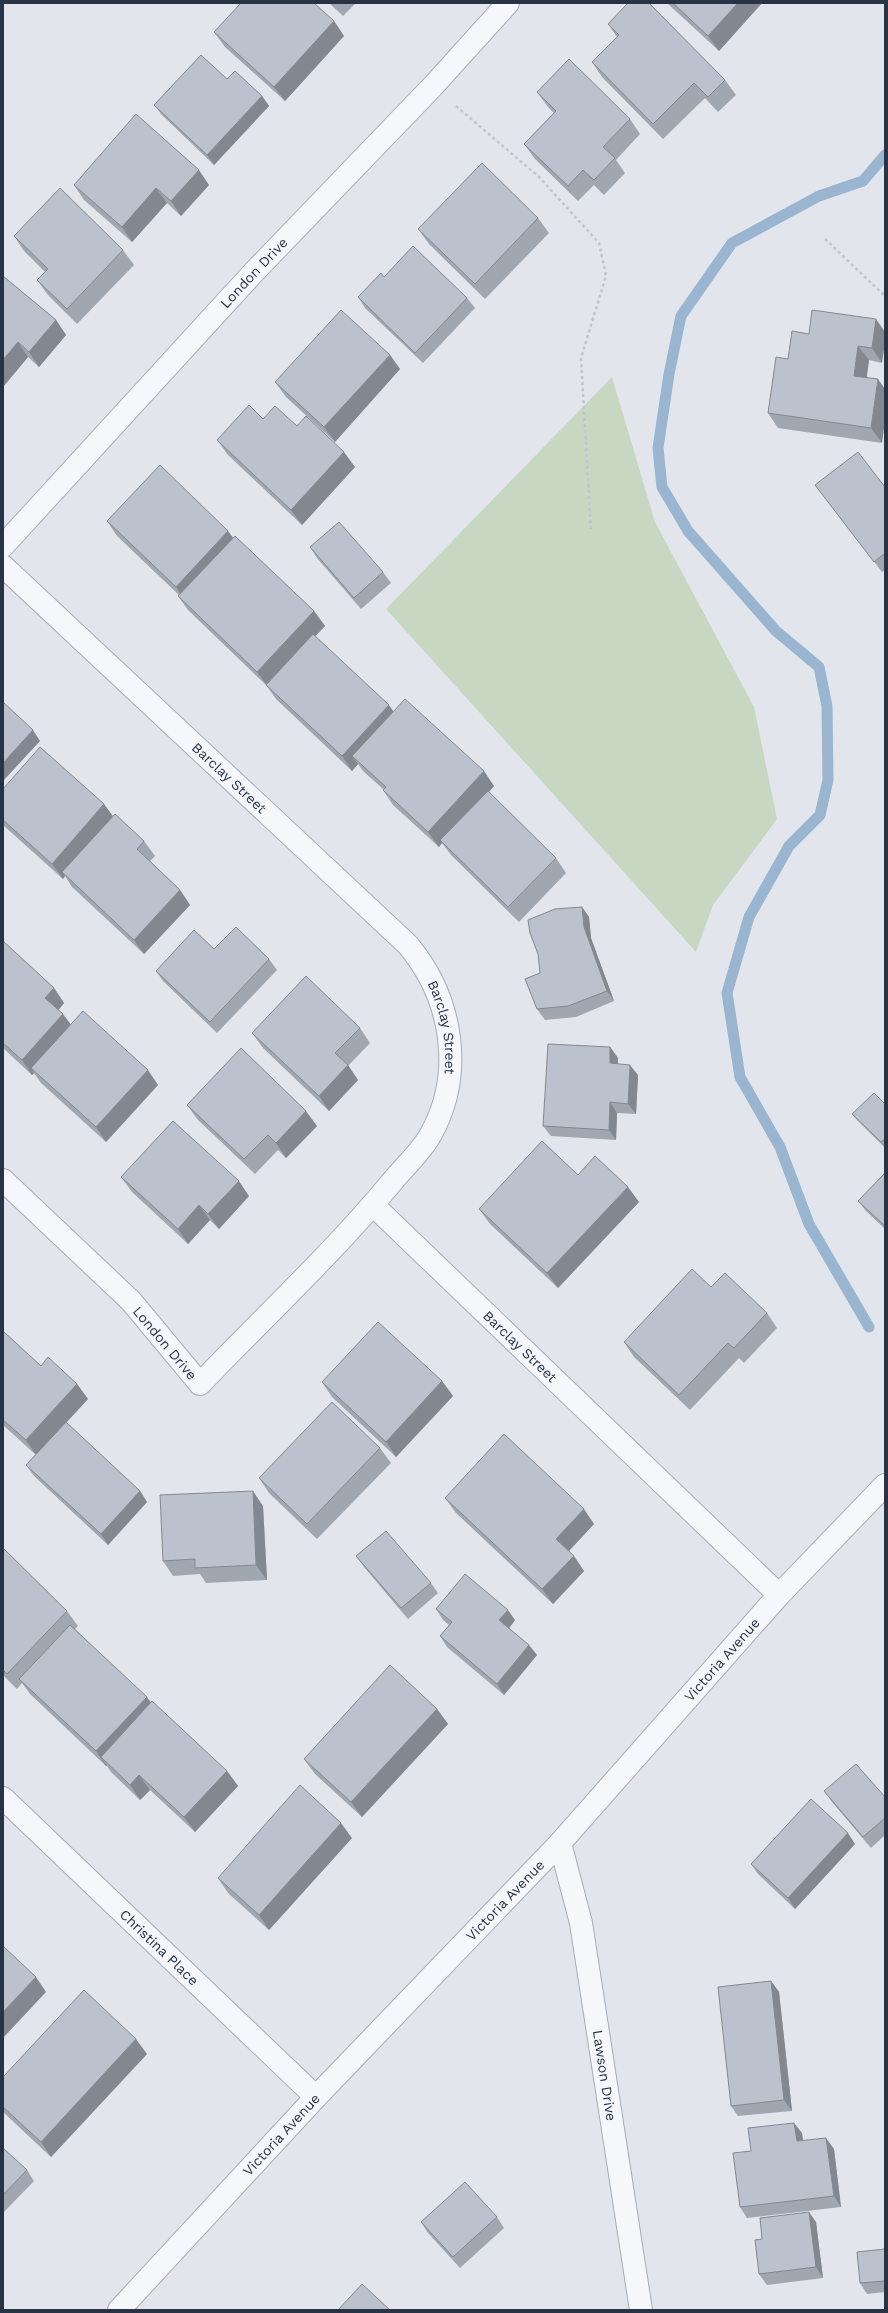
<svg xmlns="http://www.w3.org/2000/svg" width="888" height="2313" font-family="'Work Sans',sans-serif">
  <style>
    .green { fill: #c8d7c2 }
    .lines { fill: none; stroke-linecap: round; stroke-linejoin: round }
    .stream { stroke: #99b5d0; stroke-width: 11 }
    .minor-casing { stroke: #a6adb7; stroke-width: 24 }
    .tertiary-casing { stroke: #a6adb7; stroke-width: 24 }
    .path { stroke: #c0c4cb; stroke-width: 2.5; stroke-dasharray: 3 3; stroke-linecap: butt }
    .minor { stroke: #f5f7fa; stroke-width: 22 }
    .tertiary { stroke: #f5f7fa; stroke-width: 22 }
    .wall { fill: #a1a7b0 }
    .shaded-wall { fill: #838890 }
    .building { fill: #bbc2cd; stroke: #838890 }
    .labels { text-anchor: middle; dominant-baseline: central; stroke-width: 3; stroke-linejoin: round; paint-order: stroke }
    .street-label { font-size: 14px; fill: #283346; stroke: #f2f5f9 }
  </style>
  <rect width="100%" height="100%" fill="#e2e6ec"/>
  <!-- green -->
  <path class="green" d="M 612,377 L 655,522 L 754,707 L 777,819 L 713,905 L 696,952 L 386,609 Z"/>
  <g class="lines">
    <!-- stream -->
    <path class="stream" d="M 869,1327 L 809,1224 L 780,1147 L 740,1077 L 727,993 L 749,917 L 789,846 L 820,815 L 828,780 L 827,706 L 819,667 L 776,631 L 688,531 L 662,487 L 658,448 L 669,374 L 681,316 L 732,243 L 819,196 L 863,181 L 885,155"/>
    <!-- minor casing -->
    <g class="minor-casing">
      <g id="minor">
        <path id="s1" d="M 3,546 L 253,273 L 433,86 L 508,3"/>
        <path id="s2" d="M 3,566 L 408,945 C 452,998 465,1072 431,1134 C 422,1151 404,1167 391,1183 C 334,1252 263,1318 200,1384 L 131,1301 L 3,1180"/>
        <path id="s3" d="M 373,1205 L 779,1595"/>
        <path id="s4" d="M 3,1798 L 316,2097"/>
        <path id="s5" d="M 560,1843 L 581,1923 L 641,2310"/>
      </g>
    </g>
    <!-- tertiary casing -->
    <g class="tertiary-casing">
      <g id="tertiary">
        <path id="s6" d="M 119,2310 L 316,2097 L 560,1843 L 779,1595 L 885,1485"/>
      </g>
    </g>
    <!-- path -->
    <g class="path">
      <path d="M 456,106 L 539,177 L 599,243 L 606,276 L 581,358 L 591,530"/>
      <path d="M 825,239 L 885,296"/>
    </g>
    <!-- minor -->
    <use href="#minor" class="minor"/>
    <!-- tertiary -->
    <use href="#tertiary" class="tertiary"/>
  </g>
  <!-- wall -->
  <g class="wall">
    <path d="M 329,3 L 356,3 L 343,16 Z"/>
    <path d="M 667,3 L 762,3 L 719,51 Z"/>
    <path d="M 334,21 L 344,36 L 285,101 L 225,47 L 214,32 Z"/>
    <path d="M 608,24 L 725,80 L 736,95 L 718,112 L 705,98 L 663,139 L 602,77 L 592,62 L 617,37 Z"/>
    <path d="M 227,79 L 262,96 L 269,106 L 214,165 L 162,115 L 154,105 Z"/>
    <path d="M 537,92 L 630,119 L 640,134 L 616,160 L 625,173 L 604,195 L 594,185 L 578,201 L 535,159 L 524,144 L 554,113 L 548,107 Z"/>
    <path d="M 74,185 L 209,185 L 181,216 L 167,203 L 132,242 L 84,200 Z"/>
    <path d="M 538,218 L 549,233 L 485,299 L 429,244 L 418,229 Z"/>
    <path d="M 14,236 L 123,250 L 134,265 L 77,324 L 48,295 L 37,280 L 45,272 L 24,251 Z"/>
    <path d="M 3,276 L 56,320 L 66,335 L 39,367 L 28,357 L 3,387 Z"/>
    <path d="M 384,277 L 467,298 L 475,308 L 423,363 L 365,308 L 358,297 Z"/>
    <path d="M 876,319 L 882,363 L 869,360 L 866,378 L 882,443 L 778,428 L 768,413 L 788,359 L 809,334 Z"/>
    <path d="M 390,355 L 400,369 L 335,442 L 286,397 L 275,382 Z"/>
    <path d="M 263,419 L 297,426 L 355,467 L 302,525 L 228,455 L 217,440 Z"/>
    <path d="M 815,485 L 885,487 L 885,570 L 882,572 Z"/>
    <path d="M 107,521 L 233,538 L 314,611 L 325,626 L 315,636 L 393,711 L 494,786 L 489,792 L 556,858 L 566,873 L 519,922 L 451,855 L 442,843 L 439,847 L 393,805 L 383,790 L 383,789 L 363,771 L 358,764 L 352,771 L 276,699 L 266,685 L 188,610 L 178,596 L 179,595 L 117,536 Z"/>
    <path d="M 310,547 L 383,572 L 391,583 L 361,609 L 317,558 Z"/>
    <path d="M 3,789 L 104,804 L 113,817 L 144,841 L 155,856 L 150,861 L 180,890 L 190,905 L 144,954 L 72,887 L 65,876 L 63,879 L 3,825 Z"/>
    <path d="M 582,907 L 589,917 L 591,938 L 614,1001 L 576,1017 L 545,1020 L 537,1009 L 540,973 Z"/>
    <path d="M 3,941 L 54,988 L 64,1003 L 58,1010 L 70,1024 L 158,1085 L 106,1142 L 41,1083 L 34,1073 L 32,1075 L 3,1048 Z"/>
    <path d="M 214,949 L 269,959 L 277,970 L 217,1033 L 163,981 L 156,971 Z"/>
    <path d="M 360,1028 L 370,1043 L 348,1066 L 358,1080 L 329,1111 L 263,1048 L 252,1033 Z"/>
    <path d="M 610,1047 L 618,1058 L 618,1064 L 638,1075 L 636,1114 L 617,1113 L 616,1140 L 551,1136 L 543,1126 Z"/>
    <path d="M 885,1104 L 885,1148 L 856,1119 L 852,1114 Z"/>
    <path d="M 187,1105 L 317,1126 L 286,1158 L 278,1150 L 255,1174 L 198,1120 Z"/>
    <path d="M 885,1173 L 885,1229 L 866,1211 L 858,1201 Z"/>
    <path d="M 121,1177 L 249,1196 L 219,1229 L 210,1220 L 188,1244 L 132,1192 Z"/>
    <path d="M 639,1202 L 558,1288 L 490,1224 L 479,1209 Z"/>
    <path d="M 711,1287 L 767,1313 L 777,1328 L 744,1363 L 739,1358 L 690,1410 L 634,1357 L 624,1342 Z"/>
    <path d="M 3,1331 L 41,1366 L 77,1384 L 88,1399 L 66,1423 L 140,1491 L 147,1502 L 108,1545 L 34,1476 L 26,1465 L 36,1455 L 3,1425 Z"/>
    <path d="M 442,1381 L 453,1396 L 396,1457 L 332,1397 L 322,1382 Z"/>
    <path d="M 380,1448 L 391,1463 L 317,1539 L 269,1493 L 259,1478 Z"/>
    <path d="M 445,1498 L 594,1524 L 569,1551 L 584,1571 L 553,1604 L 456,1513 Z"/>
    <path d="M 263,1506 L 267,1580 L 206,1583 L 200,1574 L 173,1576 L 163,1561 Z"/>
    <path d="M 3,1548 L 67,1611 L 78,1626 L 75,1629 L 151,1703 L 227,1771 L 238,1786 L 195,1832 L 150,1790 L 140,1800 L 111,1772 L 107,1766 L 106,1766 L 30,1694 L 22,1683 L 17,1689 L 3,1675 Z"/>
    <path d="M 356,1556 L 431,1583 L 438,1593 L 408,1619 L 364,1567 Z"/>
    <path d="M 436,1609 L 515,1620 L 509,1628 L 537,1655 L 504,1695 L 447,1647 L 440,1636 L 449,1625 L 443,1620 Z"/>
    <path d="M 437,1709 L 448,1724 L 362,1817 L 315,1774 L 304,1759 Z"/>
    <path d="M 824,1791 L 885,1797 L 885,1835 L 871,1848 L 832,1802 Z"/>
    <path d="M 352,1838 L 269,1930 L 228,1893 L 218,1878 Z"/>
    <path d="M 855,1844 L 795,1909 L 758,1874 L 751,1864 Z"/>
    <path d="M 771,1981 L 779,1992 L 792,2111 L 738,2116 L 731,2106 Z"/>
    <path d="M 147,2054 L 51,2157 L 3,2112 L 3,2077 Z"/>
    <path d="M 802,2133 L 803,2141 L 834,2149 L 841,2207 L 747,2218 L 740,2207 L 751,2151 Z"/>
    <path d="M 3,2148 L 27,2170 L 34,2181 L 3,2213 Z"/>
    <path d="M 497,2217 L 504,2228 L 460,2268 L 428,2233 L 421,2222 Z"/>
    <path d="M 816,2222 L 823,2278 L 767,2285 L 759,2274 L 762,2239 Z"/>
    <path d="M 885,2249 L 885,2292 L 867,2294 L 860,2283 Z"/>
  </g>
  <!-- shaded-wall -->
  <g class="shaded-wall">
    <path d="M 738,3 L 762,3 L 719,51 L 708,36 Z"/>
    <path d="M 334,21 L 344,36 L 285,101 L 274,87 Z"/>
    <path d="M 262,96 L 269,106 L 214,165 L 207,155 Z"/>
    <path d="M 199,170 L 209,185 L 181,216 L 171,201 Z"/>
    <path d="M 156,188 L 167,203 L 132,242 L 122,227 Z"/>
    <path d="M 876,319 L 885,332 L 885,343 L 882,363 L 872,348 Z"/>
    <path d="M 56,320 L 66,335 L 39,367 L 29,352 Z"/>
    <path d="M 18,342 L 28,357 L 3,387 L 3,360 Z"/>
    <path d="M 858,346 L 869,360 L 865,391 L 854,376 Z"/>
    <path d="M 390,355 L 400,369 L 335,442 L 324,427 Z"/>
    <path d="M 878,379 L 885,389 L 885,421 L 882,443 L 871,428 Z"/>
    <path d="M 344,452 L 355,467 L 302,525 L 291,510 Z"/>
    <path d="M 228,531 L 239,546 L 186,602 L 176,587 Z"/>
    <path d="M 314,611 L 325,626 L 268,687 L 257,672 Z"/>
    <path d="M 389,705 L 399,720 L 352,756 L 358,764 L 352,771 L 342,756 Z"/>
    <path d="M 33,730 L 40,741 L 3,781 L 3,763 Z"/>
    <path d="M 484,771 L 494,786 L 443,842 L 440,840 L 442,843 L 439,847 L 428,832 Z"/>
    <path d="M 104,804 L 115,819 L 62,872 L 65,876 L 63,879 L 52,864 Z"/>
    <path d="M 180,890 L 190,905 L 144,954 L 134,940 Z"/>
    <path d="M 582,907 L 589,917 L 591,938 L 614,1001 L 607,991 L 584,927 Z"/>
    <path d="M 54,988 L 64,1003 L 56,1013 L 45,998 Z"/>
    <path d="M 63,1014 L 74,1029 L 31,1068 L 34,1073 L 32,1075 L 22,1060 Z"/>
    <path d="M 610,1047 L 618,1058 L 617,1074 L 610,1063 Z"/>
    <path d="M 348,1065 L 358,1080 L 329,1111 L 319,1096 Z"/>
    <path d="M 630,1065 L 638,1075 L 636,1114 L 628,1104 Z"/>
    <path d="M 148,1070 L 158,1085 L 106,1142 L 96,1127 Z"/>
    <path d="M 610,1102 L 617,1113 L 616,1140 L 609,1130 Z"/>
    <path d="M 306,1111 L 317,1126 L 286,1158 L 276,1143 Z"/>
    <path d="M 239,1181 L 249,1196 L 219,1229 L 208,1214 Z"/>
    <path d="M 628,1187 L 639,1202 L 558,1288 L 547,1273 Z"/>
    <path d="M 199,1205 L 210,1220 L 188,1244 L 178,1229 Z"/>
    <path d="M 442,1381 L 453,1396 L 396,1457 L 386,1442 Z"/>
    <path d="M 77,1384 L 88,1399 L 36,1455 L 26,1440 Z"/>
    <path d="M 140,1491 L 147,1502 L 108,1545 L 101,1534 Z"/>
    <path d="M 253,1491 L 263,1506 L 267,1580 L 256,1565 Z"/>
    <path d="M 584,1509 L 594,1524 L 566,1554 L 556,1539 Z"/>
    <path d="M 574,1556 L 584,1571 L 553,1604 L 542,1589 Z"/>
    <path d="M 508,1610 L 515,1620 L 507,1631 L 499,1620 Z"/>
    <path d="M 529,1645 L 537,1655 L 504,1695 L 497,1684 Z"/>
    <path d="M 147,1697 L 157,1712 L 101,1757 L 107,1766 L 106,1766 L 96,1751 Z"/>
    <path d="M 437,1709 L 448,1724 L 362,1817 L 351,1802 Z"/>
    <path d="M 227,1771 L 238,1786 L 195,1832 L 184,1817 Z"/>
    <path d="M 139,1775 L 150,1790 L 140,1800 L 130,1785 Z"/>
    <path d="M 341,1823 L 352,1838 L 269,1930 L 259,1915 Z"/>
    <path d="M 848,1833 L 855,1844 L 795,1909 L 788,1898 Z"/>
    <path d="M 36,1977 L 46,1992 L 3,2038 L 3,2012 Z"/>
    <path d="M 771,1981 L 779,1992 L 792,2111 L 784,2100 Z"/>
    <path d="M 136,2039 L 147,2054 L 51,2157 L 41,2142 Z"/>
    <path d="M 794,2123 L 802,2133 L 804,2152 L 797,2141 Z"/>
    <path d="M 826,2138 L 834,2149 L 841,2207 L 834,2196 Z"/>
    <path d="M 809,2212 L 816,2222 L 823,2278 L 816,2267 Z"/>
  </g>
  <!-- building -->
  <g class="building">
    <path d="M 241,3 L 314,3 L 334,21 L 274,87 L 214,32 Z"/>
    <path d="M 628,3 L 649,3 L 725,80 L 708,97 L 694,83 L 653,124 L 592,62 L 619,35 L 608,24 Z"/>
    <path d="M 673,3 L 738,3 L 708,36 Z"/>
    <path d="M 201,55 L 227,79 L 235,71 L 262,96 L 207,155 L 154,105 Z"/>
    <path d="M 569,59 L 630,119 L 603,147 L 615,158 L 594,180 L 583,170 L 568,186 L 524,144 L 556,111 L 537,92 Z"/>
    <path d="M 136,114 L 199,170 L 171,201 L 156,188 L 122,227 L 74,185 Z"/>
    <path d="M 482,163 L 538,218 L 475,284 L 418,229 Z"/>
    <path d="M 60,188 L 123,250 L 67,309 L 37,280 L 48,269 L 14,236 Z"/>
    <path d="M 413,246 L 467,298 L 415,353 L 358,297 L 381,273 L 384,277 Z"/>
    <path d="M 3,276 L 56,320 L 29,352 L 18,342 L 3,360 Z"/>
    <path d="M 341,310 L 390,355 L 324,427 L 275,382 Z"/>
    <path d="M 812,310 L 876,319 L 872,348 L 858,346 L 854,376 L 878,379 L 871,428 L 768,413 L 776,357 L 788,359 L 792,331 L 809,334 Z"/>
    <path d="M 249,405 L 263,419 L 275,406 L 297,426 L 306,416 L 344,452 L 291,510 L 217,440 Z"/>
    <path d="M 858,452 L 885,487 L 885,553 L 874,562 L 815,485 Z"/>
    <path d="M 160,465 L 228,531 L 176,587 L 107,521 Z"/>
    <path d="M 339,522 L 383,572 L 354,598 L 310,547 Z"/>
    <path d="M 235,536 L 314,611 L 257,672 L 178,596 Z"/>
    <path d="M 313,634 L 389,705 L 342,756 L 266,685 Z"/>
    <path d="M 405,699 L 484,771 L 428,832 L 383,790 L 386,787 L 352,756 Z"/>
    <path d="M 3,702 L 33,730 L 3,763 Z"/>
    <path d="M 40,747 L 104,804 L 52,864 L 3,820 L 3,789 Z"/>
    <path d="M 488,791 L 556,858 L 508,907 L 440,840 Z"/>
    <path d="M 115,814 L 144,841 L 137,849 L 180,890 L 134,940 L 62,872 Z"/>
    <path d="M 582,907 L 584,927 L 607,991 L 568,1006 L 537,1009 L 525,979 L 540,973 L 538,954 L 530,933 L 528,920 L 555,909 Z"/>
    <path d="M 236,927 L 269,959 L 210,1022 L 156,971 L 194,930 L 214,949 Z"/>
    <path d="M 3,941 L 54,988 L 45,998 L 63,1014 L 22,1060 L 3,1043 Z"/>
    <path d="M 306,976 L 360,1028 L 335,1053 L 348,1065 L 319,1096 L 252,1033 Z"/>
    <path d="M 83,1011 L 148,1070 L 96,1127 L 31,1068 Z"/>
    <path d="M 548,1044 L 610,1047 L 610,1063 L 630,1065 L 628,1104 L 610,1102 L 609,1130 L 543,1126 Z"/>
    <path d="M 241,1048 L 306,1111 L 276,1143 L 268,1135 L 244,1159 L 187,1105 Z"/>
    <path d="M 874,1093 L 885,1104 L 885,1139 L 881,1142 L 852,1114 Z"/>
    <path d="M 173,1121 L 239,1181 L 208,1214 L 199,1205 L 178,1229 L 121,1177 Z"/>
    <path d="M 542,1141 L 578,1175 L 595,1156 L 628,1187 L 547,1273 L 479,1209 Z"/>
    <path d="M 885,1173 L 885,1226 L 858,1201 Z"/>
    <path d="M 692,1269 L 711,1287 L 725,1273 L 767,1313 L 734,1348 L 728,1343 L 679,1395 L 624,1342 Z"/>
    <path d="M 378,1322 L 442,1381 L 386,1442 L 322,1382 Z"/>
    <path d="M 3,1331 L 41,1366 L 48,1357 L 77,1384 L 26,1440 L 3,1420 Z"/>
    <path d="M 332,1402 L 380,1448 L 307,1524 L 259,1478 Z"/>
    <path d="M 66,1422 L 140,1491 L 101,1534 L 26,1465 Z"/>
    <path d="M 504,1434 L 584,1509 L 556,1539 L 574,1556 L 542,1589 L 445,1498 Z"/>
    <path d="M 253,1491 L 256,1565 L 195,1568 L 195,1559 L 163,1561 L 160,1495 Z"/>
    <path d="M 386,1531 L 431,1583 L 401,1608 L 356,1556 Z"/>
    <path d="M 3,1548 L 67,1611 L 7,1674 L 3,1670 Z"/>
    <path d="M 465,1574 L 508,1610 L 499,1620 L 529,1645 L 497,1684 L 440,1636 L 452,1622 L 436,1609 Z"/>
    <path d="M 70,1625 L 147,1697 L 96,1751 L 19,1679 Z"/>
    <path d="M 390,1665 L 437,1709 L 351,1802 L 304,1759 Z"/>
    <path d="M 152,1701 L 227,1771 L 184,1817 L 139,1775 L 130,1785 L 101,1757 Z"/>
    <path d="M 856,1764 L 885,1797 L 885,1818 L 863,1837 L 824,1791 Z"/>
    <path d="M 300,1785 L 341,1823 L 259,1915 L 218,1878 Z"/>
    <path d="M 811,1799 L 848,1833 L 788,1898 L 751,1864 Z"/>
    <path d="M 3,1946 L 36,1977 L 3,2012 Z"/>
    <path d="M 771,1981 L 784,2100 L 731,2106 L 718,1987 Z"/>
    <path d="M 84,1990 L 136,2039 L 41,2142 L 3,2107 L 3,2077 Z"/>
    <path d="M 794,2123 L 797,2141 L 826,2138 L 834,2196 L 740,2207 L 733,2153 L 751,2151 L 748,2128 Z"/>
    <path d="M 3,2148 L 27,2170 L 3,2195 Z"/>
    <path d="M 465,2182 L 497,2217 L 453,2257 L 421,2222 Z"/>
    <path d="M 809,2212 L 816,2267 L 759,2274 L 755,2240 L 762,2239 L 760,2218 Z"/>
    <path d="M 885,2249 L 885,2281 L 860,2283 L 857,2252 Z"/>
    <path d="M 362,2284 L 390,2310 L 338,2310 Z"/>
  </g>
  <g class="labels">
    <!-- street labels -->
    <g class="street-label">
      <text stroke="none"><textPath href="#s1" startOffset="371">London Drive</textPath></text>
      <text stroke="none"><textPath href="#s2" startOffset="310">Barclay Street</textPath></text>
      <text stroke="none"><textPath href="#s2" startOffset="646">Barclay Street</textPath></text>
      <text transform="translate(165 1343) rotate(50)">London Drive</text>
      <text stroke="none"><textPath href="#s3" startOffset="204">Barclay Street</textPath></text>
      <text stroke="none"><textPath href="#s6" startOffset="887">Victoria Avenue</textPath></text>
      <text stroke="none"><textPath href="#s6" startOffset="563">Victoria Avenue</textPath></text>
      <text stroke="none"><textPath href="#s4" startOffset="216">Christina Place</textPath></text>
      <text stroke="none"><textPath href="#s5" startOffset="237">Lawson Drive</textPath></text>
      <text stroke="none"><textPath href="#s6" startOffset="239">Victoria Avenue</textPath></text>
    </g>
  </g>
  <!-- border -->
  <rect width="888" height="2313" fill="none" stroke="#283346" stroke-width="8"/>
</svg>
